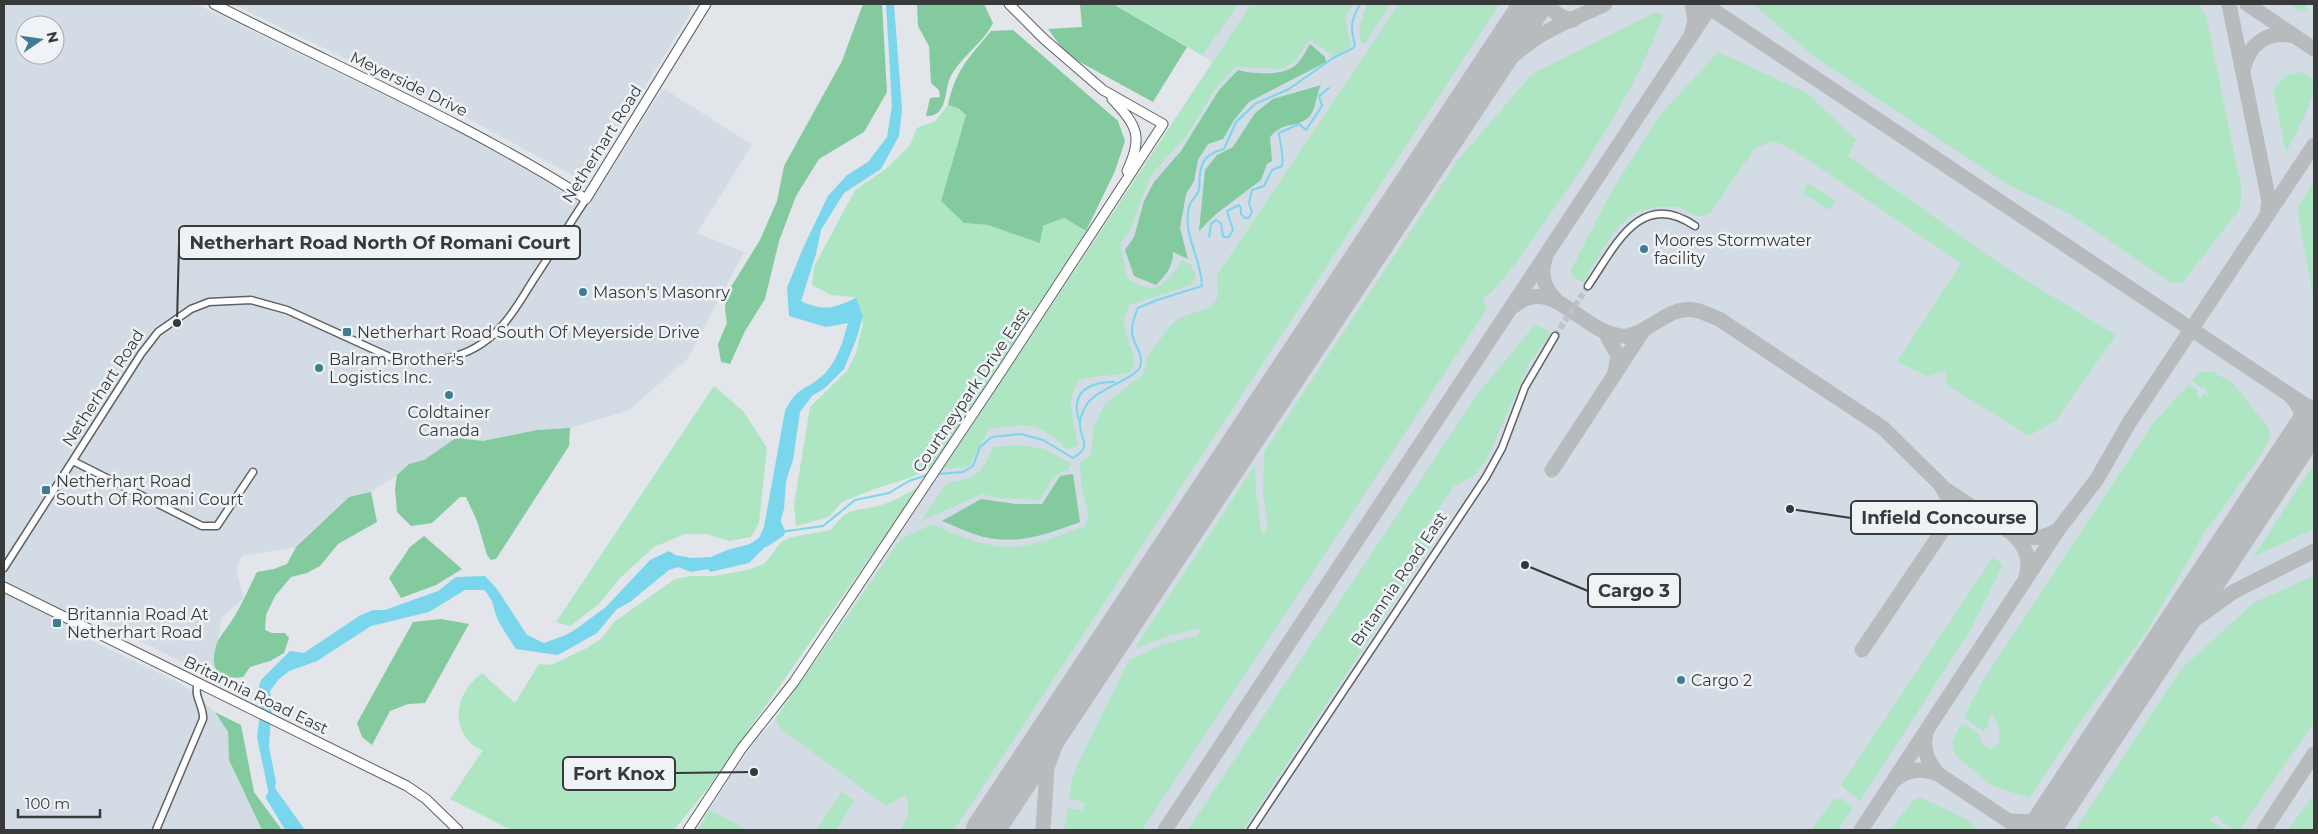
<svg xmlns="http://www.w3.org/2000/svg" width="2318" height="834" font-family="Montserrat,sans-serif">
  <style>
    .built { fill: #d3dbe5; fill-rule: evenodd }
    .green { fill: #aee6c3 }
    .forest { fill: #83ca9f }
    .water { fill: #79d6ed }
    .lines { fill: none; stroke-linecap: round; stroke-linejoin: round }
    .stream { stroke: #79d6ed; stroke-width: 2 }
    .river { stroke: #79d6ed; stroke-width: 10 }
    .taxiway { stroke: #b8bbbe; stroke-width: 15 }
    .runway { stroke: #b8bbbe; stroke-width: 38 }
    .street-tunnel { stroke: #c0c3c6; stroke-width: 6; stroke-dasharray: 6 3; stroke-linecap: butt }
    .street-casing { stroke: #5f6265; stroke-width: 9 }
    .secondary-casing { stroke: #5f6265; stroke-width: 11 }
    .street { stroke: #fff; stroke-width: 6 }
    .secondary { stroke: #fff; stroke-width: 9 }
    .poi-dot { fill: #3d7c91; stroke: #eff3f6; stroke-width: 2 }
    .labels { text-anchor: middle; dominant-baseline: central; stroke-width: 5; stroke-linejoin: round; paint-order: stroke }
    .street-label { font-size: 16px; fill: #37393a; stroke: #eff3f6 }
    .poi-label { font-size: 16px; fill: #37393a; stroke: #eff3f6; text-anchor: start }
    .leader { fill: none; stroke: #37393a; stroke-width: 2 }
    .callout-dot { fill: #37393a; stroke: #eff3f6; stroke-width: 2 }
    .callout { fill: #eff3f6; stroke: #37393a; stroke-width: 2 }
    .callout-label { font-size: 18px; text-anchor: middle; font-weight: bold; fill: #37393a }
  </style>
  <rect width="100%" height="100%" fill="#e2e5e9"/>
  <!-- built -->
  <g class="built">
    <path d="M 4,4 L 196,4 L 488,145 L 570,197 L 589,205 L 663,88 L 752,145 L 697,233 L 744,252 L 688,358 L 629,410 L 570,428 L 537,430 L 483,441 L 456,438 L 424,460 L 409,464 L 397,475 L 371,492 L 349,497 L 296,547 L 242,556 L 236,570 L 244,598 L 221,618 L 213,677 L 77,610 L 66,628 L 183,685 L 215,712 L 228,732 L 229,760 L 262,830 L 4,830 ZM 25,25 L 55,25 L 55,55 L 25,55 Z"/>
    <path d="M 233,4 L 686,4 L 689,5 L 690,14 L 588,178 L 581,180 L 456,112 Z"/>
    <path d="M 1113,4 L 2314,4 L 2314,830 L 695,830 L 756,740 L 783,712 L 1213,62 Z"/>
  </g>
  <!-- green -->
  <g class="green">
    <path d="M 1114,4 L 1239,4 L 1202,55 Z"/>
    <path d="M 1251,4 L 1353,4 L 1345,19 L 1351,46 L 1334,56 L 1310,40 L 1294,62 L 1281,69 L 1236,67 L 1216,88 L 1188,134 L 1151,175 L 1129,232 L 1120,243 L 1127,278 C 1158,298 1164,285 1182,260 L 1191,265 L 1196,276 L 1191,285 L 1129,305 L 1123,322 L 1135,363 L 1130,372 C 1112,377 1095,374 1078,381 L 1070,401 L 1078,446 L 1067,449 C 1037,420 1029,424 989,429 L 969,466 L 945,469 L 945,467 Z"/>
    <path d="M 1367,4 L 1391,4 L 1365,43 L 1361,43 L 1359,28 Z"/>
    <path d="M 1399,4 L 1500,4 L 954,830 L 900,830 C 908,819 911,808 905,795 L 886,806 L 781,729 L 775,719 L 901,539 L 933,524 C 958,537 994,551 1022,546 C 1044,542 1064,534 1085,526 L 1089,517 L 1081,485 L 1080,463 L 1091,454 L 1094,426 L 1105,404 L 1144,373 L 1147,357 L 1170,326 L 1181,317 L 1207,309 L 1218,297 L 1217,275 Z"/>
    <path d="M 1753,4 L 2198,4 L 2206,16 L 2242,191 L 2239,210 L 2182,283 L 2170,282 L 2070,214 L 2009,185 L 1817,59 Z"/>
    <path d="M 2290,4 L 2305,4 L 2308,11 L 2299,12 Z"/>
    <path d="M 1654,13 L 1661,13 L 1663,16 C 1634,94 1584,167 1536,234 C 1519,257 1505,282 1483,299 L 1487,309 L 1142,830 L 1064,830 L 1068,808 L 1083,810 L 1084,802 L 1069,799 L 1072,780 L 1078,763 L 1129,660 L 1161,645 L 1197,636 L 1201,628 L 1168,636 L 1136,648 L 1136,646 L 1255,465 L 1256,495 L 1262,535 L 1268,528 L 1263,493 L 1264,452 L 1458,160 L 1532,74 Z"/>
    <path d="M 1718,52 L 1807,93 L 1856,140 L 1848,156 L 2009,270 L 2116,335 L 2056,420 L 2029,436 L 1947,385 L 1945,371 L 1927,376 L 1897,362 L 1961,263 L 1826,172 L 1793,150 L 1774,141 L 1755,148 L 1710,213 C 1696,221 1691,212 1678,207 C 1669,205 1641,209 1633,214 C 1614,227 1593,263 1584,283 L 1572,276 L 1571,270 L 1610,194 L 1660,115 Z"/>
    <path d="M 2301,72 C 2306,74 2311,76 2313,81 C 2318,96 2293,138 2286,152 L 2273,89 L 2287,75 Z"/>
    <path d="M 948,105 L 958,108 L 966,115 L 941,201 L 964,223 L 988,225 L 1040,242 L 1042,227 L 1064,218 L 1086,231 L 933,467 L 912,477 L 871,490 L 842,502 L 829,517 L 796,526 L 794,505 L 810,407 L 847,371 L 856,353 L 863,323 L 854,297 L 831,295 L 812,285 L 814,267 L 855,190 L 887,168 L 910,145 L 917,128 L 935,121 Z"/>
    <path d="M 2314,182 L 2314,301 L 2297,208 Z"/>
    <path d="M 1809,184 L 1834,199 L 1835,203 L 1829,210 L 1803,193 L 1806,185 Z"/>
    <path d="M 1538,325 L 1551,333 L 1530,362 L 1487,459 L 1474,476 L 1454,486 L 1429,522 L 1427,531 L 1430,547 L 1427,552 L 1243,830 L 1188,830 L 1479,392 L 1533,327 Z"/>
    <path d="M 2200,372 L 2212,372 L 2232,382 L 2268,427 L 2270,439 L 2259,458 L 2204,533 L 2147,631 L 2077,726 L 2029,798 L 1993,786 L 1955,755 L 1952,743 L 1960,725 L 1965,724 L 1979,734 L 1983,746 L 1991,749 L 1998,744 C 2002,737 1998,719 1992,714 L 1989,719 L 1988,728 L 1982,730 L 1966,719 L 1965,715 L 1983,680 L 2154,422 L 2189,384 L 2198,391 L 2197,397 L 2201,398 L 2204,393 L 2209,395 L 2205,391 L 2207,388 L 2200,387 L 2192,381 Z"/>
    <path d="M 714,386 L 744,412 L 767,448 L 759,523 L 751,537 L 729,541 L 707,534 L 685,534 L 654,547 L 620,578 L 599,604 L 570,626 L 556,622 Z"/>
    <path d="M 1020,445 L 1045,449 L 1070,463 L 1068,470 C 1052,471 1047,489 1040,500 L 999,498 L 982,494 L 921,521 L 946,484 C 979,476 978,478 994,447 Z"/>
    <path d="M 2314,464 L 2314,529 L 2253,557 Z"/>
    <path d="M 920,486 L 708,788 L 674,830 L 511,830 L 450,799 L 483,750 C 477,749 471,744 467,739 C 450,717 461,688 482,673 L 515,703 L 539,664 L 551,665 L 585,649 L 601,639 L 614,622 L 675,579 L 692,576 L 714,576 L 748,570 L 765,563 L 781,542 L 792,537 L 831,530 C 850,504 855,513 881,505 C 896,501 907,493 920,486 Z"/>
    <path d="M 1993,557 L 2003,565 L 1971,629 L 1860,801 L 1841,785 Z"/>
    <path d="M 2314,576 L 2314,722 L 2240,830 C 2228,830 2220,821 2216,813 L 2210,821 L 2227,830 L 2075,830 L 2182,668 L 2255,602 Z"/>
    <path d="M 842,792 L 854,800 L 837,830 L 816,830 Z"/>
    <path d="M 2314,794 L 2314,830 L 2288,830 Z"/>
    <path d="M 1920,797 L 1966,819 L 1978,830 L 1889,830 L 1914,800 Z"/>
    <path d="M 1835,798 L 1843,799 L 1853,808 L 1838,830 L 1811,830 Z"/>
    <path d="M 710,810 L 747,830 L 698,830 Z"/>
  </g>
  <!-- forest -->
  <g class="forest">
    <path d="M 863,4 L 882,4 L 887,92 L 864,132 L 819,159 L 796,196 L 779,241 L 765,299 L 745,331 L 730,364 L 721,362 L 718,344 L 727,323 L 725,310 L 726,295 L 760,240 L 777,201 L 784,166 L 842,61 Z"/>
    <path d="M 917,4 L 984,4 L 993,23 C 983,44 960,57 950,78 C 944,91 948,117 926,116 L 930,98 L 940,97 L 939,90 L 931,83 L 929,46 L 918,26 Z"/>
    <path d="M 1080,4 L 1113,4 L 1187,47 L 1153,102 L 1067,55 L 1048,29 L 1082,27 Z"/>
    <path d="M 1013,30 L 1118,121 L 1125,141 L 1115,171 L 1086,231 L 1064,218 L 1043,226 L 1040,243 L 988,225 L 964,223 L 941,201 L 966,115 L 958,108 L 948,105 C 956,69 968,59 991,31 Z"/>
    <path d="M 1310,44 L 1325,57 L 1326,62 L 1249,102 L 1234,120 L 1223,139 L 1208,144 L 1198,160 L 1194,181 L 1186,194 L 1180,228 L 1188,259 L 1173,252 C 1173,267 1166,275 1156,285 L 1134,276 L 1125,250 L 1134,237 L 1144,201 L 1154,182 L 1181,151 L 1219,90 L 1238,70 C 1252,74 1280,76 1293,67 C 1300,63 1306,51 1310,44 Z"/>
    <path d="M 1321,85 C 1315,96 1317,113 1305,120 C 1293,128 1284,121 1270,137 L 1272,161 L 1267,164 L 1261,180 L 1216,214 L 1199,231 L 1205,170 L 1217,155 L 1233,147 L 1255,113 L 1273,99 Z"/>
    <path d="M 570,428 L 569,446 L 496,559 L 491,560 L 487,555 L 477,521 L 466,497 L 460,497 L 432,523 L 411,526 L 397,512 L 395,489 L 397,475 L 409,464 L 424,460 L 456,438 L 483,441 L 537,430 Z"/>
    <path d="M 1073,474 L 1080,522 C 1050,533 1022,544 989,538 C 973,535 957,527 942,521 L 981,499 L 1016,504 L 1042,504 L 1060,476 Z"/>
    <path d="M 371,492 L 377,522 L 338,544 L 320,566 L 307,573 L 291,577 L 275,596 L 266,615 L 265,630 L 272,633 L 285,633 L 289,638 L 284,653 L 270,661 L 250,667 L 243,677 C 216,681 209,668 217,643 C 221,634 229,626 234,617 C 243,603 249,587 257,572 L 274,569 L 287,564 L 296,547 L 349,497 Z"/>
    <path d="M 424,536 L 462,569 L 436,585 L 401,598 L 389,578 L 410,547 Z"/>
    <path d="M 441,619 L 469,624 L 425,703 L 408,704 L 390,711 L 372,745 L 362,737 L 357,723 L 413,622 Z"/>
    <path d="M 215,712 L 241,725 L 254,792 L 282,830 L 262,830 L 229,760 L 228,732 Z"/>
  </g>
  <!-- water -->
  <path class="water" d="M 886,4 L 894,4 L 902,109 L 899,136 L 881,169 L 844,193 L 821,230 L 816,254 L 801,301 C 824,312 834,308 856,298 L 863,316 L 856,340 L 844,369 L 825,388 L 812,396 L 800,412 L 793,460 L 786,481 L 784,509 L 776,536 L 749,563 L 710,572 L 708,569 L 691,572 L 678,567 L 669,570 L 630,602 L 617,609 L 597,633 L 558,655 L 516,649 C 510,640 504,631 499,622 C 492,608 496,603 484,590 L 465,590 L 429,612 L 371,626 L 317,661 L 289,671 L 278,680 L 270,691 L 272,701 L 269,747 L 276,782 L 275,788 L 305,830 L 290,830 L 283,812 L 273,803 L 269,795 L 257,737 L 261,707 L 257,692 L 261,680 L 290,651 L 304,653 L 359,616 L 373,610 L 385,610 L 438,591 L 456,577 L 485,576 L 497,589 L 527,635 L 544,643 L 566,635 L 576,629 L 606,607 L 650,560 L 669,551 L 675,555 L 692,558 L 711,557 L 727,550 L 750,544 L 759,538 L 764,527 L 785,411 C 798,385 804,392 822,376 C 837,363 843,341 848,323 L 826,327 L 789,316 L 787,288 L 803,248 L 828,196 L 847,175 L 868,162 L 887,137 L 892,106 Z"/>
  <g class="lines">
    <!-- stream -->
    <g class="stream">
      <path d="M 1209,237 L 1211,224 L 1216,220 L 1221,223 L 1223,237 L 1229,237 L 1233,230 L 1227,211 L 1239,205 L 1241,208 L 1241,214 L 1245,218 L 1249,218 L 1252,212 L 1249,203 L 1252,190 L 1264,186 L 1272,170 L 1282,166 C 1284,156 1280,144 1279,133 L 1299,124 L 1306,130 L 1322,106 L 1319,96 L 1329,88"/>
      <path d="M 1079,420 C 1070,391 1090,382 1114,382"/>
      <path d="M 937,474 L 963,472 L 973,466 L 980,447 L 992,437 L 1021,434 L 1043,440 L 1073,458 C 1095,445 1078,439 1080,422 C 1080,417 1085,407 1087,404 C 1097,389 1136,378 1140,367 C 1145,353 1131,343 1132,330 C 1132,323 1135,315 1138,308 L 1157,300 L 1202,286 C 1202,259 1182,235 1189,207 C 1191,200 1197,196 1199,190 C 1200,185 1199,179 1200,174 C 1202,158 1209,153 1224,149 L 1236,122 L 1255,104 L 1289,89 L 1333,58 L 1353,48 L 1355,45 C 1350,27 1351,20 1360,4"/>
      <path d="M 780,532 L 823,526 L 855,500 L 889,493 L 909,481 L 927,475"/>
    </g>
    <!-- river -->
    <g class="river">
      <path d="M 765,542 L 780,532 L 773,516"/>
      <path d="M 271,797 L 291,830"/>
    </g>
    <!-- taxiway -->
    <g class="taxiway">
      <path d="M 1548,4 C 1554,14 1562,18 1573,20"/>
      <path d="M 1692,4 L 1695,22 L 1692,31"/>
      <path d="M 1704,4 L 2314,411"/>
      <path d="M 2229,4 L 2269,201 L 2267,215"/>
      <path d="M 2247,4 L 2314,49"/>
      <path d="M 2243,71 C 2248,44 2267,30 2294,36"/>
      <path d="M 1455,121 C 1478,92 1501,62 1532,41 C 1554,25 1581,16 1605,4"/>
      <path d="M 1545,259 C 1540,275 1545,290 1557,301"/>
      <path d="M 1514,306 C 1550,276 1579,326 1612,334 C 1617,335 1623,337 1627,336 C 1650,332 1668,306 1694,310 C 1702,311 1711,316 1719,319 L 1883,428 L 1941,485 L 1948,499 L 1950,514 L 1947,524 L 1862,650"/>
      <path d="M 1605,332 L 1618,356 L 1615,372"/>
      <path d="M 2292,398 C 2306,412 2304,428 2297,445"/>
      <path d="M 1552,470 L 1643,331"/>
      <path d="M 1942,487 L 2013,534 C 2025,546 2032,560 2026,576"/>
      <path d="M 1947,524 L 1966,515 L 1986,517"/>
      <path d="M 2013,534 C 2030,540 2043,539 2058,530"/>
      <path d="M 2167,640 L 2233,592 L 2314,551"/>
      <path d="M 1926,733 C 1922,750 1928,762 1938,774 L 2022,830"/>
      <path d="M 1895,780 C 1908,768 1923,768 1938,774"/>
      <path d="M 2011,821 L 2036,822 L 2052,812 L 2051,830"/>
      <path d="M 1043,830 L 1047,768 L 1064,720 L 1082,683"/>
      <path d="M 1165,830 L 1712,4"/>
      <path d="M 1861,830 L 2058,530 L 2097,479 L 2129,423 L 2314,145"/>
      <path d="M 2264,830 L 2314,754"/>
    </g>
    <!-- runway -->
    <g class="runway">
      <path d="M 985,830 L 1533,4"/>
      <path d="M 2041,830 L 2314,418"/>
    </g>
    <!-- street-tunnel -->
    <path class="street-tunnel" d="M 1555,336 L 1588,286"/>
    <!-- street casing -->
    <g class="street-casing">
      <g id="street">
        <path d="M 1588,286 C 1615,247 1640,188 1695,226"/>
        <path d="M 73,461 L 202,526 L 217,526 L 253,472"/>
        <path d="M 4,568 L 141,354 L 158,332 L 191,309 L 209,302 L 251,300 L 287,310 L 390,357 C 428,367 471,359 499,329 C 514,314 524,294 536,276 C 552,251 569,225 586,199"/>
        <path d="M 156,830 L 203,719 C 204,706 193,696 198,684"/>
        <path d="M 1251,830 L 1486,477 L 1502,448 L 1525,387 L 1555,336"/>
      </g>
    </g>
    <!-- secondary casing -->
    <g class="secondary-casing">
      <g id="secondary">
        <path d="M 214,4 C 338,68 468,123 586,199 L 706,4"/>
        <path d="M 1112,99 C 1138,126 1143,137 1127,171"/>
        <path d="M 4,587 L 407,786 L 426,799 L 458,830"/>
        <path d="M 688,830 L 742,748 L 794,682 L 1001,372 L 1163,124 L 1103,90 L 1044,39 L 1009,4"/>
      </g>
    </g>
    <!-- street -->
    <use href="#street" class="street"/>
    <!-- secondary -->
    <use href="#secondary" class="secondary"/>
  </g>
  <!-- markers -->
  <g class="poi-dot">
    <circle cx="1644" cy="249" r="5"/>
    <circle cx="583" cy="292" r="5"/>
    <rect x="342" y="327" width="10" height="10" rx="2.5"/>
    <circle cx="319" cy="368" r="5"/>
    <circle cx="449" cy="395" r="5"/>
    <rect x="41" y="485" width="10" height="10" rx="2.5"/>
    <rect x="52" y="618" width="10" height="10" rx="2.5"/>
    <circle cx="1681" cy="680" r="5"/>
  </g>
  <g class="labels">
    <!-- street labels -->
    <g class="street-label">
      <text transform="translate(409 84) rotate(26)">Meyerside Drive</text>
      <text transform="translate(602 144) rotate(-58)">Netherhart Road</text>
      <text transform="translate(103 388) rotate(-57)">Netherhart Road</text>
      <text transform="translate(971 390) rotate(-56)">Courtneypark Drive East</text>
      <text transform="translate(1399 579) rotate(-56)">Britannia Road East</text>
      <text transform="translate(256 695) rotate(26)">Britannia Road East</text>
    </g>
    <!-- poi labels -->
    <g class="poi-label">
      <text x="1654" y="240">Moores Stormwater<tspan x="1654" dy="18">facility</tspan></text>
      <text x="593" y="292">Mason's Masonry</text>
      <text x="357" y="332">Netherhart Road South Of Meyerside Drive</text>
      <text x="329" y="359">Balram Brother's<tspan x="329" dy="18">Logistics Inc.</tspan></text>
      <text x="449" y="412" text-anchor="middle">Coldtainer<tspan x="449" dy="18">Canada</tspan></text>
      <text x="56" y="481">Netherhart Road<tspan x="56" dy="18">South Of Romani Court</tspan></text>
      <text x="67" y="614">Britannia Road At<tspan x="67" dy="18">Netherhart Road</tspan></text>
      <text x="1691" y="680">Cargo 2</text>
    </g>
  </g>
  <!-- callouts -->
  <path class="leader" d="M177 323L179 243M1790 509L1851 518M1525 565L1588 591M754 772L675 773"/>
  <g class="callout-dot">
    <circle cx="177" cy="323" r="5"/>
    <circle cx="1790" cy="509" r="5"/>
    <circle cx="1525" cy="565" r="5"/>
    <circle cx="754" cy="772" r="5"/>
  </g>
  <g class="callout">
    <rect x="179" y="226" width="401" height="33" rx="5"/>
    <rect x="1851" y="501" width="186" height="33" rx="5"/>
    <rect x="1588" y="574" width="92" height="33" rx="5"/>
    <rect x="563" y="757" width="112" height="33" rx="5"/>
  </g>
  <g class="callout-label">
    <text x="380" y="249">Netherhart Road North Of Romani Court</text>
    <text x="1944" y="524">Infield Concourse</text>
    <text x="1634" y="597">Cargo 3</text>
    <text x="619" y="780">Fort Knox</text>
  </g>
  <!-- border -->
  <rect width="2318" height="834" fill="none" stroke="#37393a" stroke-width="10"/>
  <!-- north arrow -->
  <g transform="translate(40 40) rotate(77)"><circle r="24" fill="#eff3f6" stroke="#a5a9ab"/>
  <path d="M0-4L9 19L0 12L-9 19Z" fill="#3d7c91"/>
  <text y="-8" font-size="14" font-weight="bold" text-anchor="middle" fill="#37393a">N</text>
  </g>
  <!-- scale -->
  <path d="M18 809v8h82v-8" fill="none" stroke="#37393a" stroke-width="2.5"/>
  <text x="25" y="809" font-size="15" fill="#37393a" stroke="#eff3f6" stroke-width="4" paint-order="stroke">100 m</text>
</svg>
